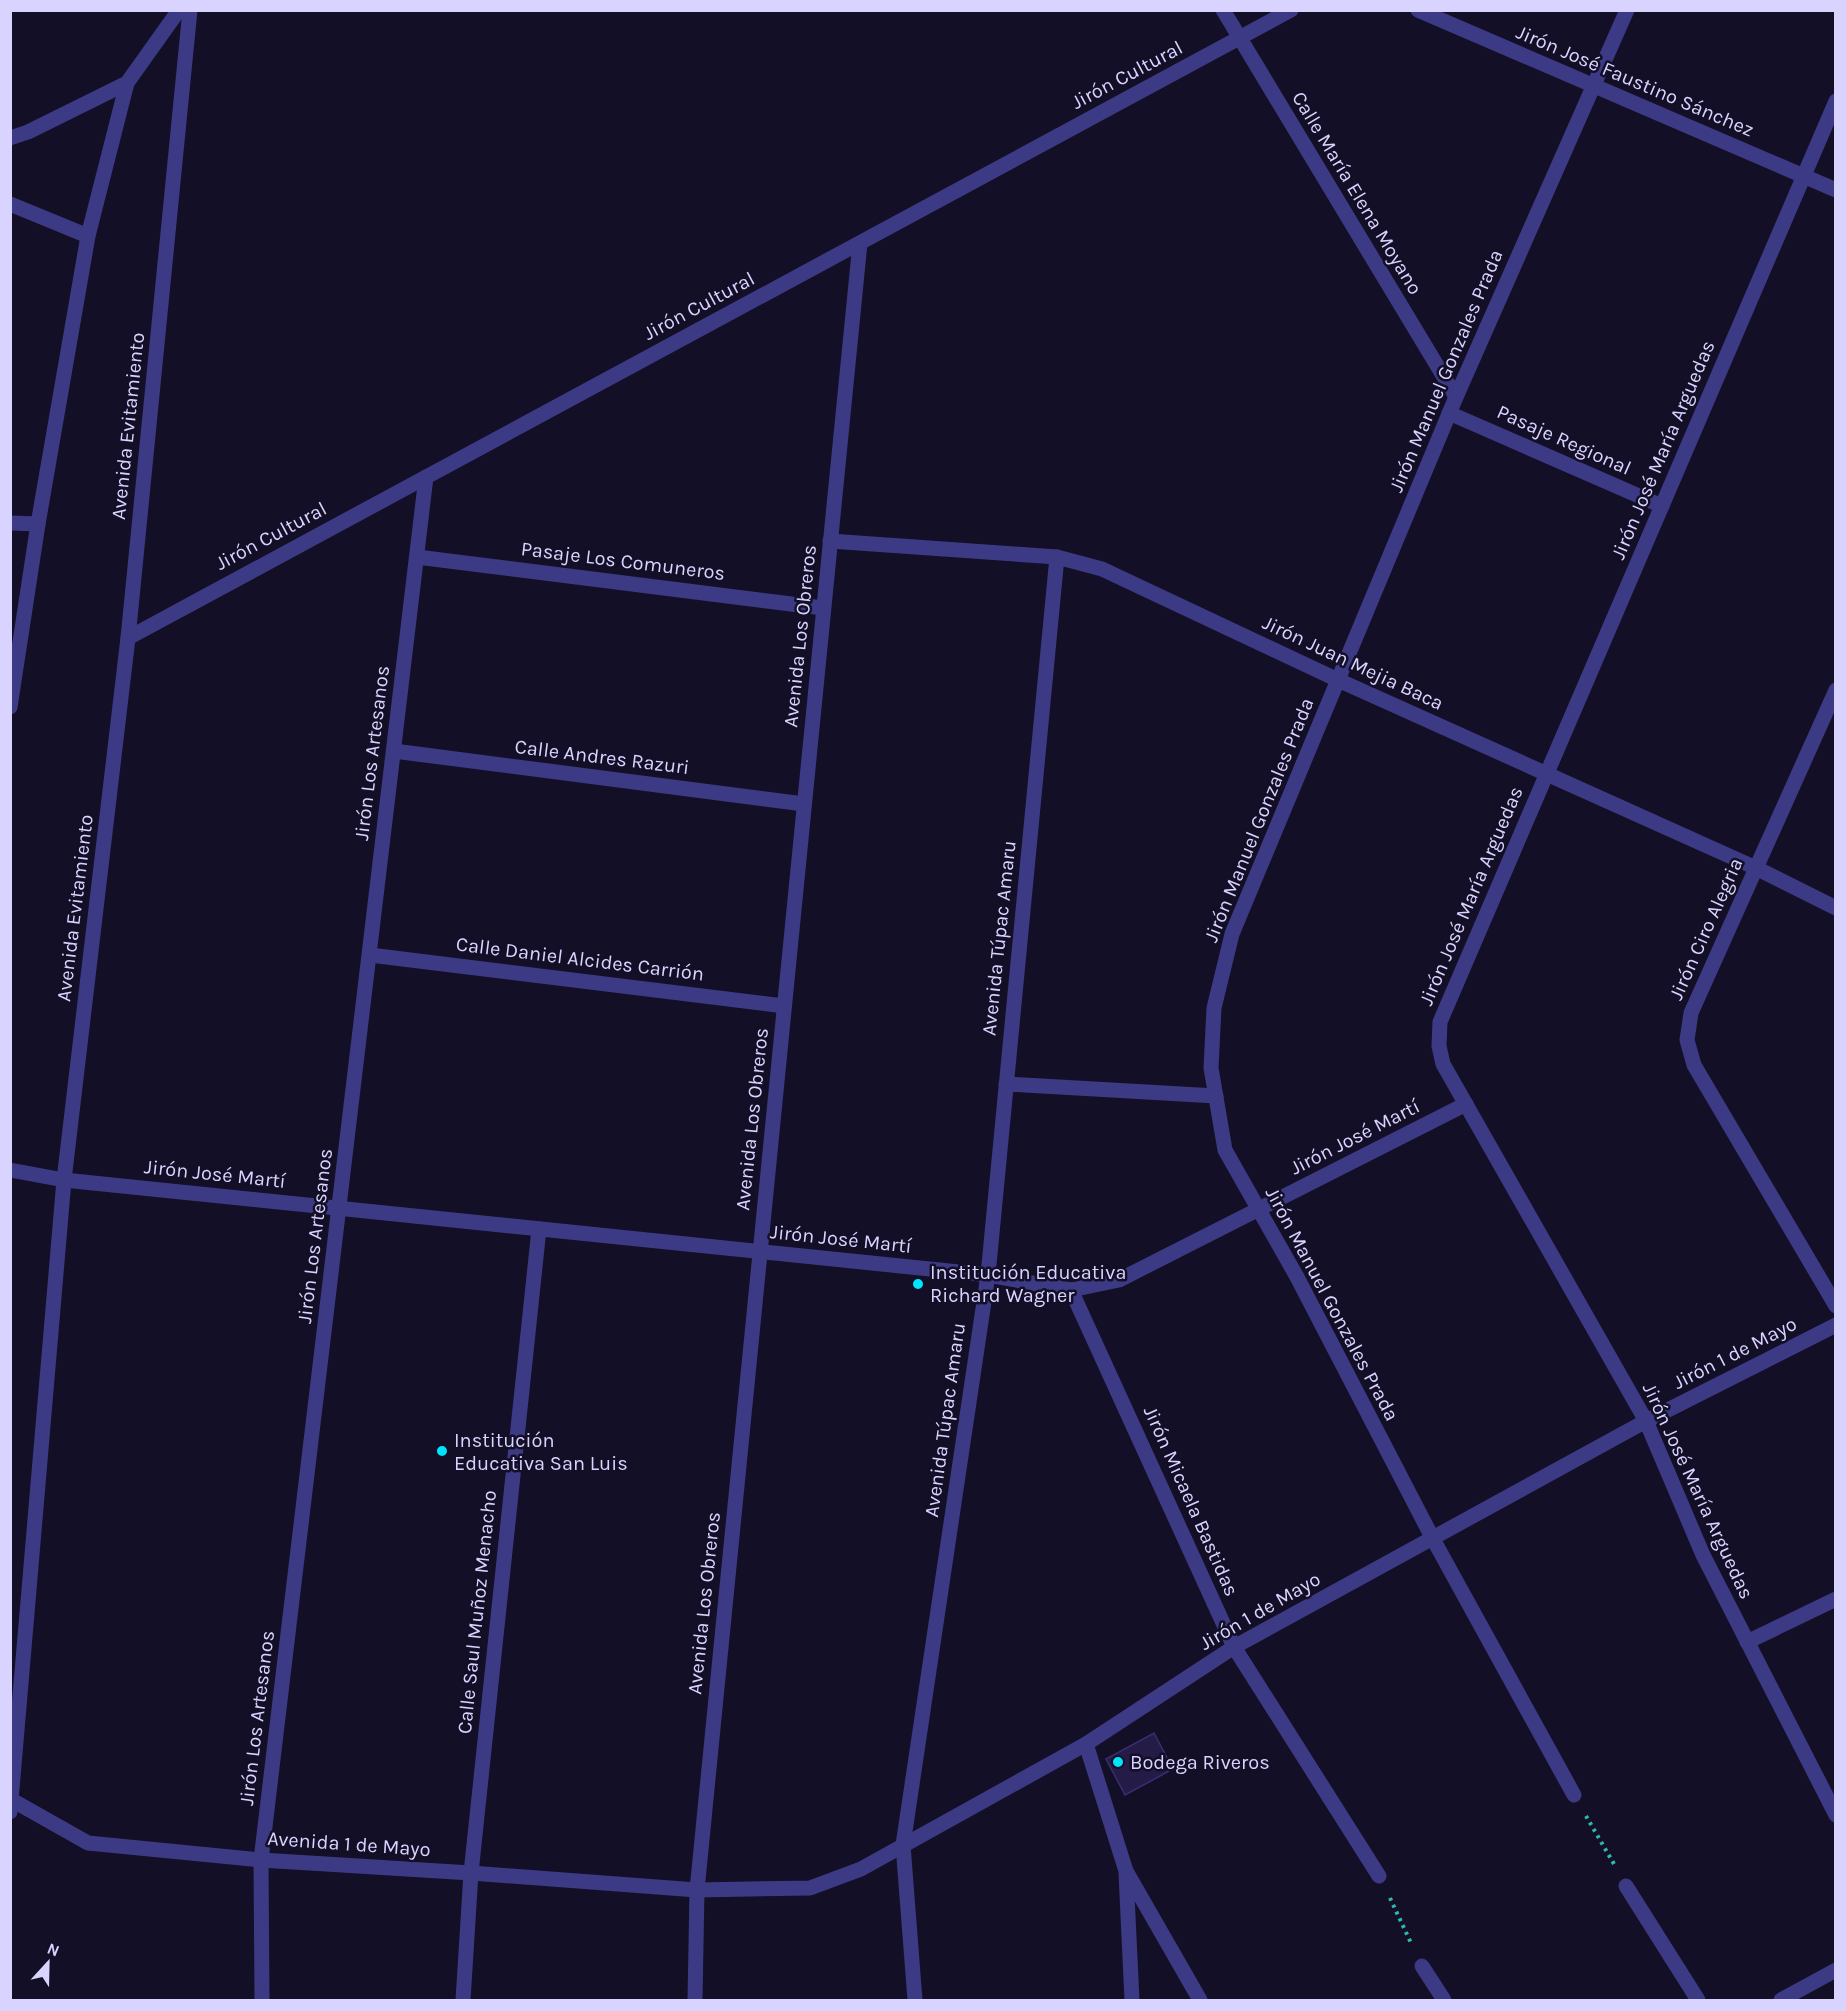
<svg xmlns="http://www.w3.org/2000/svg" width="1846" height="2011" font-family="Karla,sans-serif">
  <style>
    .building { fill: #241b47; stroke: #3b2d73; stroke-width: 1.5 }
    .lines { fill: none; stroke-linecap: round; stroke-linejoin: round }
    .path { stroke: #2fb8b0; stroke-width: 4; stroke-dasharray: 3 4.5; stroke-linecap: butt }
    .minor { stroke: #3d3a85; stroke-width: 15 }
    .poi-dot { fill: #00e5ff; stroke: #130f26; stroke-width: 2 }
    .labels { text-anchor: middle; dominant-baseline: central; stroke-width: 5; stroke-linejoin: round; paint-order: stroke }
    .street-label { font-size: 20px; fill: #d9d4ff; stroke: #130f26 }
    .poi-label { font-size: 20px; fill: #d9d4ff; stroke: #130f26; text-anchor: start }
  </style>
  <rect width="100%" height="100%" fill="#130f26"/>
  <!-- building -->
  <path class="building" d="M 1154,1733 L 1173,1769 L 1125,1795 L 1106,1759 Z"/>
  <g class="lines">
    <!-- path -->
    <g class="path">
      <path d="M 1586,1816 L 1614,1864"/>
      <path d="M 1390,1898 L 1411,1943"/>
    </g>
    <!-- minor -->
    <g class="minor">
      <path d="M 1223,10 L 1456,397"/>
      <path d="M 1418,10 L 1836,190"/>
      <path d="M 1836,101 L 1440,1022 L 1439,1046 L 1443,1064 L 1646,1421 L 1703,1555 L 1836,1815"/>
      <path d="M 10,138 L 28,132 L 127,83 L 179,10"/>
      <path d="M 10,204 L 88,236"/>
      <path d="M 1449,413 L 1662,506"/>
      <path d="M 10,523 L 38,524"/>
      <path d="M 830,541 L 1057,557 L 1102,569 L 1338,680 L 1756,868 L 1836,908"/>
      <path d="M 417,557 L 823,608"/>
      <path d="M 128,638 L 1291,10"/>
      <path d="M 1836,690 L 1691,1013 L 1687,1040 L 1694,1065 L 1836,1306"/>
      <path d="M 10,707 L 38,524 L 88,236 L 127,83"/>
      <path d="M 394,751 L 804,804"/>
      <path d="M 370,955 L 784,1006"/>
      <path d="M 1006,1084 L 1216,1096"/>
      <path d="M 10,1170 L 64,1180 L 988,1275 L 1071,1290 L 1119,1280 L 1466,1104"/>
      <path d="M 1071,1290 L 1234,1647 L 1379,1876"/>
      <path d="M 1747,1642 L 1836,1599"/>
      <path d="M 1086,1744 L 1126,1871 L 1200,2000"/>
      <path d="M 1574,1795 L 1433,1539 L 1297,1277 L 1225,1150 L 1211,1068 L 1214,1008 L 1232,934 L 1456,397 L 1627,10"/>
      <path d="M 10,1799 L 88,1843 L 261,1860 L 471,1873 L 697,1890 L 810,1888 L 861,1869 L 1086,1744 L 1234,1647 L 1646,1421 L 1836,1325"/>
      <path d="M 10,1812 L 64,1180 L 128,638 L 190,10"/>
      <path d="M 1126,1874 L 1132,2000"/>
      <path d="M 1626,1886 L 1698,2000"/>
      <path d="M 1422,1966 L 1444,2000"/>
      <path d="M 262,2000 L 261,1860 L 426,477"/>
      <path d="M 463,2000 L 471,1873 L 539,1229"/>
      <path d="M 695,2000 L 697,1890 L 860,243"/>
      <path d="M 915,2000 L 903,1845 L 988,1275 L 1057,557"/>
      <path d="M 1781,2000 L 1836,1970"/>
    </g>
  </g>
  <!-- markers -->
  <g class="poi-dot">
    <circle cx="918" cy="1284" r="6"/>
    <circle cx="442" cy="1451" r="6"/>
    <circle cx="1118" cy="1762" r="6"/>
  </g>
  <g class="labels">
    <!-- street labels -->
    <g class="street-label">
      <text transform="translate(1127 75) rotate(-28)">Jirón Cultural</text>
      <text transform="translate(1635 81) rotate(23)">Jirón José Faustino Sánchez</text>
      <text transform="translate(1357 193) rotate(59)">Calle María Elena Moyano</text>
      <text transform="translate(699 306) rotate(-28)">Jirón Cultural</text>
      <text transform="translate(1446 371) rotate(-67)">Jirón Manuel Gonzales Prada</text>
      <text transform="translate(128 426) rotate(-84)">Avenida Evitamiento</text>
      <text transform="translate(1564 440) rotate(24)">Pasaje Regional</text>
      <text transform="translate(1663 450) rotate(-67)">Jirón José María Arguedas</text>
      <text transform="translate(271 536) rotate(-28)">Jirón Cultural</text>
      <text transform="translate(623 561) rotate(7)">Pasaje Los Comuneros</text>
      <text transform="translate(800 636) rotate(-84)">Avenida Los Obreros</text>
      <text transform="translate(1353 663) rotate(25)">Jirón Juan Mejia Baca</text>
      <text transform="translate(372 753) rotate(-83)">Jirón Los Artesanos</text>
      <text transform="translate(602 757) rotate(7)">Calle Andres Razuri</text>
      <text transform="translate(1259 820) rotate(-68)">Jirón Manuel Gonzales Prada</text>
      <text transform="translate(1471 896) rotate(-67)">Jirón José María Arguedas</text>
      <text transform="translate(75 908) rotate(-83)">Avenida Evitamiento</text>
      <text transform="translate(1706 929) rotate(-66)">Jirón Ciro Alegria</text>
      <text transform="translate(999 938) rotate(-84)">Avenida Túpac Amaru</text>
      <text transform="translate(580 959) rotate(7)">Calle Daniel Alcides Carrión</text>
      <text transform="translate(752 1119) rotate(-84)">Avenida Los Obreros</text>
      <text transform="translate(1355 1137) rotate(-27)">Jirón José Martí</text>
      <text transform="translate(215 1174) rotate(6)">Jirón José Martí</text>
      <text transform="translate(315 1236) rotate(-83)">Jirón Los Artesanos</text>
      <text transform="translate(841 1239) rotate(6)">Jirón José Martí</text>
      <text transform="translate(1332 1304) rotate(62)">Jirón Manuel Gonzales Prada</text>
      <text transform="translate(1735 1353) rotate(-27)">Jirón 1 de Mayo</text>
      <text transform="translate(945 1420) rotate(-82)">Avenida Túpac Amaru</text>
      <text transform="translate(1698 1491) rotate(65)">Jirón José María Arguedas</text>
      <text transform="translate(1191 1501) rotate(66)">Jirón Micaela Bastidas</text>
      <text transform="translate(704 1603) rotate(-84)">Avenida Los Obreros</text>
      <text transform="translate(1260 1611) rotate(-30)">Jirón 1 de Mayo</text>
      <text transform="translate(477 1612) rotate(-84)">Calle Saul Muñoz Menacho</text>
      <text transform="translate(257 1718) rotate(-83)">Jirón Los Artesanos</text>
      <text transform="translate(349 1844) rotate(4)">Avenida 1 de Mayo</text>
    </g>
    <!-- poi labels -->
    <g class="poi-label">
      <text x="930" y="1272">Institución Educativa<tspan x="930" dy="23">Richard Wagner</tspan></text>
      <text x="454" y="1440">Institución<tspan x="454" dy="23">Educativa San Luis</tspan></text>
      <text x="1130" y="1762">Bodega Riveros</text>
    </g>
  </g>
  <!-- border -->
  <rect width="1846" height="2011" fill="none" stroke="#d9d4ff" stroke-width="24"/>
  <!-- north arrow -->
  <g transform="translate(48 1963) rotate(22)" stroke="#130f26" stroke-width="4.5" paint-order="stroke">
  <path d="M0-4.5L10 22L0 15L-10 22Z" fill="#d9d4ff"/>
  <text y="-9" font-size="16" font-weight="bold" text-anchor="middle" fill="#d9d4ff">N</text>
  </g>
</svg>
